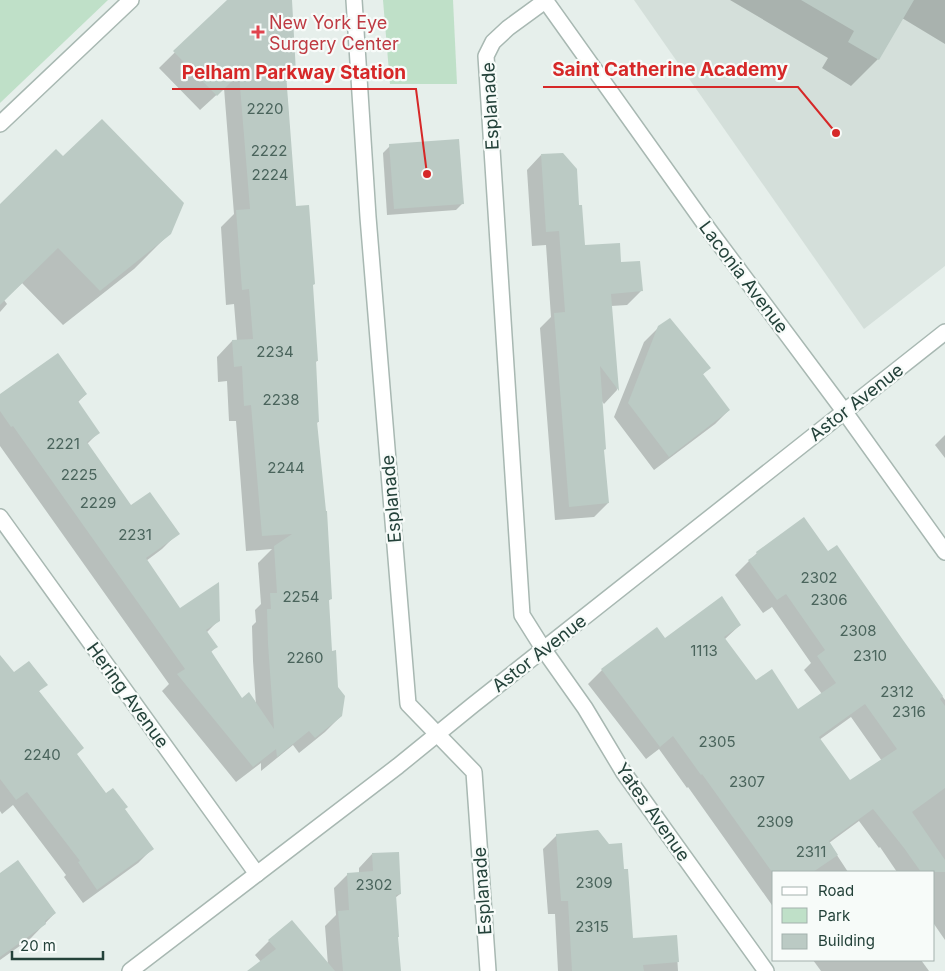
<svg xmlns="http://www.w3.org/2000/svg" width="945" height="971" font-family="Inter,sans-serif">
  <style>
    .built { fill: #d4dfda }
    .green { fill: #bfe0c8 }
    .shadow { fill: #0003; fill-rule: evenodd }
    .building { fill: #bbcac4; fill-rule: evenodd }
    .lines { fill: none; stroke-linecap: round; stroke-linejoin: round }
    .minor-casing { stroke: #a8b8b2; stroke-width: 18 }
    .minor { stroke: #fff; stroke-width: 15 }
    .health-dot { fill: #e0444e; stroke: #f7fbf9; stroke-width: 2 }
    .labels { text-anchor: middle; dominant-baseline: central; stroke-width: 4.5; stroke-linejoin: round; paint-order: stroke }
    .number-label { font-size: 15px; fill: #4a645c }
    .health-label { font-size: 18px; fill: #be3a42; stroke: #f7fbf9; text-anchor: start }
    .street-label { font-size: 18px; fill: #24423a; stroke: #f7fbf9 }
    .leader { fill: none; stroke: #d62828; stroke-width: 2 }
    .callout-dot { fill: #d62828; stroke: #f7fbf9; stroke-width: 2 }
    .callout-label { font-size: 19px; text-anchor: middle; font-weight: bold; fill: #d62828; stroke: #f7fbf9; stroke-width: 4.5; stroke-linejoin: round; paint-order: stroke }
  </style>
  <rect width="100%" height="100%" fill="#e6efeb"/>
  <!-- built -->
  <path class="built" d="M 634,0 L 945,0 L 945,266 L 864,329 Z"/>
  <!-- green -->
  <g class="green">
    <path d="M 0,0 L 108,0 L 0,103 Z"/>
    <path d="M 383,0 L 453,0 L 457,84 L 390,84 Z"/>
  </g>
  <!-- shadow -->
  <g class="shadow">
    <path d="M 228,0 L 290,0 L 295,72 L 286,82 L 295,207 L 312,286 L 317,361 L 315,363 L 318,422 L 316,424 L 330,599 L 328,602 L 331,652 L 341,716 L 325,732 L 299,753 L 293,745 L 261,771 L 261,763 L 236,782 L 162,691 L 169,684 L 0,446 L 0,395 L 86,394 L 77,403 L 98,433 L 87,444 L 131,507 L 178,533 L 162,549 L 146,561 L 180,609 L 218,621 L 206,633 L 216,647 L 210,653 L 241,699 L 256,705 L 253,661 L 252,626 L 256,622 L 255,610 L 261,604 L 258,563 L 272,549 L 246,551 L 236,421 L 229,421 L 227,381 L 218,382 L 217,357 L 232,341 L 237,341 L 234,304 L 226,305 L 221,227 L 234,214 L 224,88 L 200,110 L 159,68 Z"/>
    <path d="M 730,0 L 945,0 L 945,44 L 902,18 L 878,59 L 851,86 L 822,68 L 828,58 Z"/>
    <path d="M 390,146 L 463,203 L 456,210 L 387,215 L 383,153 Z"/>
    <path d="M 541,155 L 578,207 L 584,247 L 620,264 L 641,291 L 627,305 L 611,306 L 617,390 L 604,404 L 601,400 L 603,451 L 608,503 L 594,517 L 555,520 L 540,328 L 551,317 L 546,245 L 532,246 L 527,170 Z"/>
    <path d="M 63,158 L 170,233 L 134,269 L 63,325 L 22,283 L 4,300 L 7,304 L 0,312 L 0,205 Z"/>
    <path d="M 659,327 L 709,368 L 702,375 L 729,410 L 715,424 L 654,470 L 614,417 L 644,342 Z"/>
    <path d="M 945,435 L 945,458 L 935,445 Z"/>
    <path d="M 828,552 L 901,640 L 945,700 L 945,940 L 934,924 L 934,872 L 897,872 L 880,847 L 879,848 L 859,821 L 829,843 L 848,872 L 774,872 L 774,908 L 688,787 L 687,788 L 659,749 L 646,759 L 588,684 L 602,670 L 665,640 L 740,625 L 724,640 L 756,682 L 798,710 L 822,694 L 804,670 L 811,663 L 772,607 L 763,613 L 735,575 L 757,553 ZM 851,717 L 882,761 L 850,782 L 819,740 Z"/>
    <path d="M 0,657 L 13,674 L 46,684 L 38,692 L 76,754 L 106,794 L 124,809 L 152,849 L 138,863 L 83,903 L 64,877 L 66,875 L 13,805 L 2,814 L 0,811 Z"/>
    <path d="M 557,835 L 632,939 L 676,937 L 678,971 L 558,971 L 555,914 L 548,914 L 543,849 Z"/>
    <path d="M 372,854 L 400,894 L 395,898 L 396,938 L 399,971 L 249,971 L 261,962 L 255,955 L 269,941 L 328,965 L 325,926 L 336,915 L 334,888 L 348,874 L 359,874 L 359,868 Z"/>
    <path d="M 0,875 L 55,913 L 31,938 L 0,960 Z"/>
    <path d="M 813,960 L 921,960 L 929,971 L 821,971 Z"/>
  </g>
  <!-- building -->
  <g class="building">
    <path d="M 227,0 L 292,0 L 296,73 L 286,74 L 296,206 L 309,205 L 315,284 L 313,285 L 318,361 L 316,361 L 319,422 L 317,422 L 326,511 L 327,511 L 332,599 L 329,600 L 332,651 L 336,650 L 338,687 L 345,696 L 342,716 L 315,738 L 309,731 L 277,757 L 276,749 L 253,767 L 177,674 L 185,669 L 13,426 L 11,427 L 0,411 L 0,394 L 58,353 L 87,394 L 78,401 L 100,433 L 87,442 L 131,505 L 150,492 L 180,534 L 146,558 L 180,608 L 219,582 L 220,621 L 206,630 L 218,647 L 211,651 L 242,698 L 249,692 L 274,729 L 268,644 L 267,609 L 271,609 L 270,593 L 277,593 L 274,546 L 292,534 L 262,536 L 251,405 L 244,406 L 242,366 L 234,367 L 232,340 L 253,339 L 249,289 L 242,290 L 236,210 L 250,209 L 239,74 L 217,96 L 173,51 Z"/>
    <path d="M 801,0 L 914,0 L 879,60 L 848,42 L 854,31 Z"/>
    <path d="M 102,119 L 184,203 L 171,234 L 100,291 L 58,248 L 0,305 L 0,204 L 56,149 L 63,156 Z"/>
    <path d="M 459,139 L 464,204 L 394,209 L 389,144 Z"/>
    <path d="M 563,153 L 577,169 L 579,205 L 582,205 L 585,245 L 620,243 L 621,262 L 640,261 L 643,291 L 611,294 L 619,391 L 600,366 L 606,449 L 604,450 L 609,503 L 569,507 L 554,313 L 565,312 L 559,231 L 546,232 L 541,154 Z"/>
    <path d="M 670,318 L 711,368 L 703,374 L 730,410 L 669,457 L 628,403 L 658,326 Z"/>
    <path d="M 804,517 L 828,551 L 837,545 L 903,640 L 943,696 L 940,699 L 945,706 L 945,788 L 912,812 L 945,860 L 945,872 L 921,872 L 904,848 L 873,809 L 829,841 L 838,855 L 813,872 L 772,872 L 702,774 L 701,775 L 673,736 L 660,747 L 601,669 L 657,627 L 665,638 L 722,596 L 741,625 L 724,637 L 756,680 L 772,669 L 798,709 L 836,683 L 817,656 L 825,650 L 786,594 L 777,600 L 748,560 L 757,554 L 756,552 ZM 865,704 L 897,749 L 850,780 L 819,737 Z"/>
    <path d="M 0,655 L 14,672 L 29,661 L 48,685 L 39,691 L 84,748 L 77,754 L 106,793 L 113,788 L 128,807 L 125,809 L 154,849 L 97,890 L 78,862 L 80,861 L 27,792 L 16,800 L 0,779 Z"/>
    <path d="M 598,830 L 609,844 L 622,843 L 624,869 L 628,869 L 633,938 L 677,935 L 679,962 L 643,965 L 644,971 L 572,971 L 568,901 L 561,901 L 556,834 Z"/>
    <path d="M 399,852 L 401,894 L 396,895 L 399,937 L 398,937 L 401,971 L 343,971 L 338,911 L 349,910 L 347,873 L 373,871 L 372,853 Z"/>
    <path d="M 18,860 L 56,913 L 45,921 L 46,924 L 0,957 L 0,873 Z"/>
    <path d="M 292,920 L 335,971 L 247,971 L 276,949 L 268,940 Z"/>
  </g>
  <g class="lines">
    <!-- minor casing -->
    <g class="minor-casing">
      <g id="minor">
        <path d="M 354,0 L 368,217 L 408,704 L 474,772 L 488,971"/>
        <path d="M 545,0 L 709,230 L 844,411 L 945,552"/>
        <path d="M 545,1 L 508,28 L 493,42 L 486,56 L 522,615 L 544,650 L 585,708 L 624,773 L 766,971"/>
        <path d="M 0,124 L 131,0"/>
        <path d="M 0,517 L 257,874"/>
        <path d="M 130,971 L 398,766 L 473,705 L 945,332"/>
      </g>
    </g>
    <!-- minor -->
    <use href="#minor" class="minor"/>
  </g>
  <!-- markers -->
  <path class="health-dot" d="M255.5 24.5h5v5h5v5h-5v5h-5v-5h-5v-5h5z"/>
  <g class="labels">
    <!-- number labels -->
    <g class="number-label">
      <text x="265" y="108">2220</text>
      <text x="269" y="150">2222</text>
      <text x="270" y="174">2224</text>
      <text x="275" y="351">2234</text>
      <text x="281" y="399">2238</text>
      <text x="63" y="443">2221</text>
      <text x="286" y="467">2244</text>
      <text x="79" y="474">2225</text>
      <text x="98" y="502">2229</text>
      <text x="135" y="534">2231</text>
      <text x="819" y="577">2302</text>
      <text x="301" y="596">2254</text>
      <text x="829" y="599">2306</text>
      <text x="858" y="630">2308</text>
      <text x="704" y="650">1113</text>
      <text x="870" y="655">2310</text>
      <text x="305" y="657">2260</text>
      <text x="897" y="691">2312</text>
      <text x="909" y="711">2316</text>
      <text x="717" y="741">2305</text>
      <text x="42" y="754">2240</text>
      <text x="747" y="781">2307</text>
      <text x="775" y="821">2309</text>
      <text x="811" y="851">2311</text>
      <text x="594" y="882">2309</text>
      <text x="374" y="884">2302</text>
      <text x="592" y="926">2315</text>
    </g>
    <!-- health labels -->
    <g class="health-label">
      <text x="269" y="22">New York Eye<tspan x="269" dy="21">Surgery Center</tspan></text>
    </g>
    <!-- street labels -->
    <g class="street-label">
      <text transform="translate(490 106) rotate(-93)">Esplanade</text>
      <text transform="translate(744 277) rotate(53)">Laconia Avenue</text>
      <text transform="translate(856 402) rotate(-38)">Astor Avenue</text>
      <text transform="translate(391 499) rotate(-95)">Esplanade</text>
      <text transform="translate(539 653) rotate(-38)">Astor Avenue</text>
      <text transform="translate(128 695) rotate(54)">Hering Avenue</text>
      <text transform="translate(653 812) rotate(55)">Yates Avenue</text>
      <text transform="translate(482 891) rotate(-94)">Esplanade</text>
    </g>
  </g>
  <!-- callouts -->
  <path class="leader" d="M836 133L798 87H543M427 174L416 89H172"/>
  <g class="callout-dot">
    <circle cx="836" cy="133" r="5"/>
    <circle cx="427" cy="174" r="5"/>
  </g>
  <g class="callout-label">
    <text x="670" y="76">Saint Catherine Academy</text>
    <text x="294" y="79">Pelham Parkway Station</text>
  </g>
  <!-- legend -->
  <rect x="772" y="871" width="162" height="90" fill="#f7fbf9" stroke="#a3b1ad"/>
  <rect x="782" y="887" width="25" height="8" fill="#ffffff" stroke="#a3b1ad"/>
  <text x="818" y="896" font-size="15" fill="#24423a">Road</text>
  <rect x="782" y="908" width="25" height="15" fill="#bfe0c8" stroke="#a3b1ad"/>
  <text x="818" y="921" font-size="15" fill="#24423a">Park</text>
  <rect x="782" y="934" width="25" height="15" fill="#bbcac4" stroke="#a3b1ad"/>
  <text x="818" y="946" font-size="15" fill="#24423a">Building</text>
  <!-- scale -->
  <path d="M12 951v8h91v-8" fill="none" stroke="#24423a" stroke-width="2.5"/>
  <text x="20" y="951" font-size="15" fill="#24423a" stroke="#f7fbf9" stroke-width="4" paint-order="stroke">20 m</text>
</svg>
